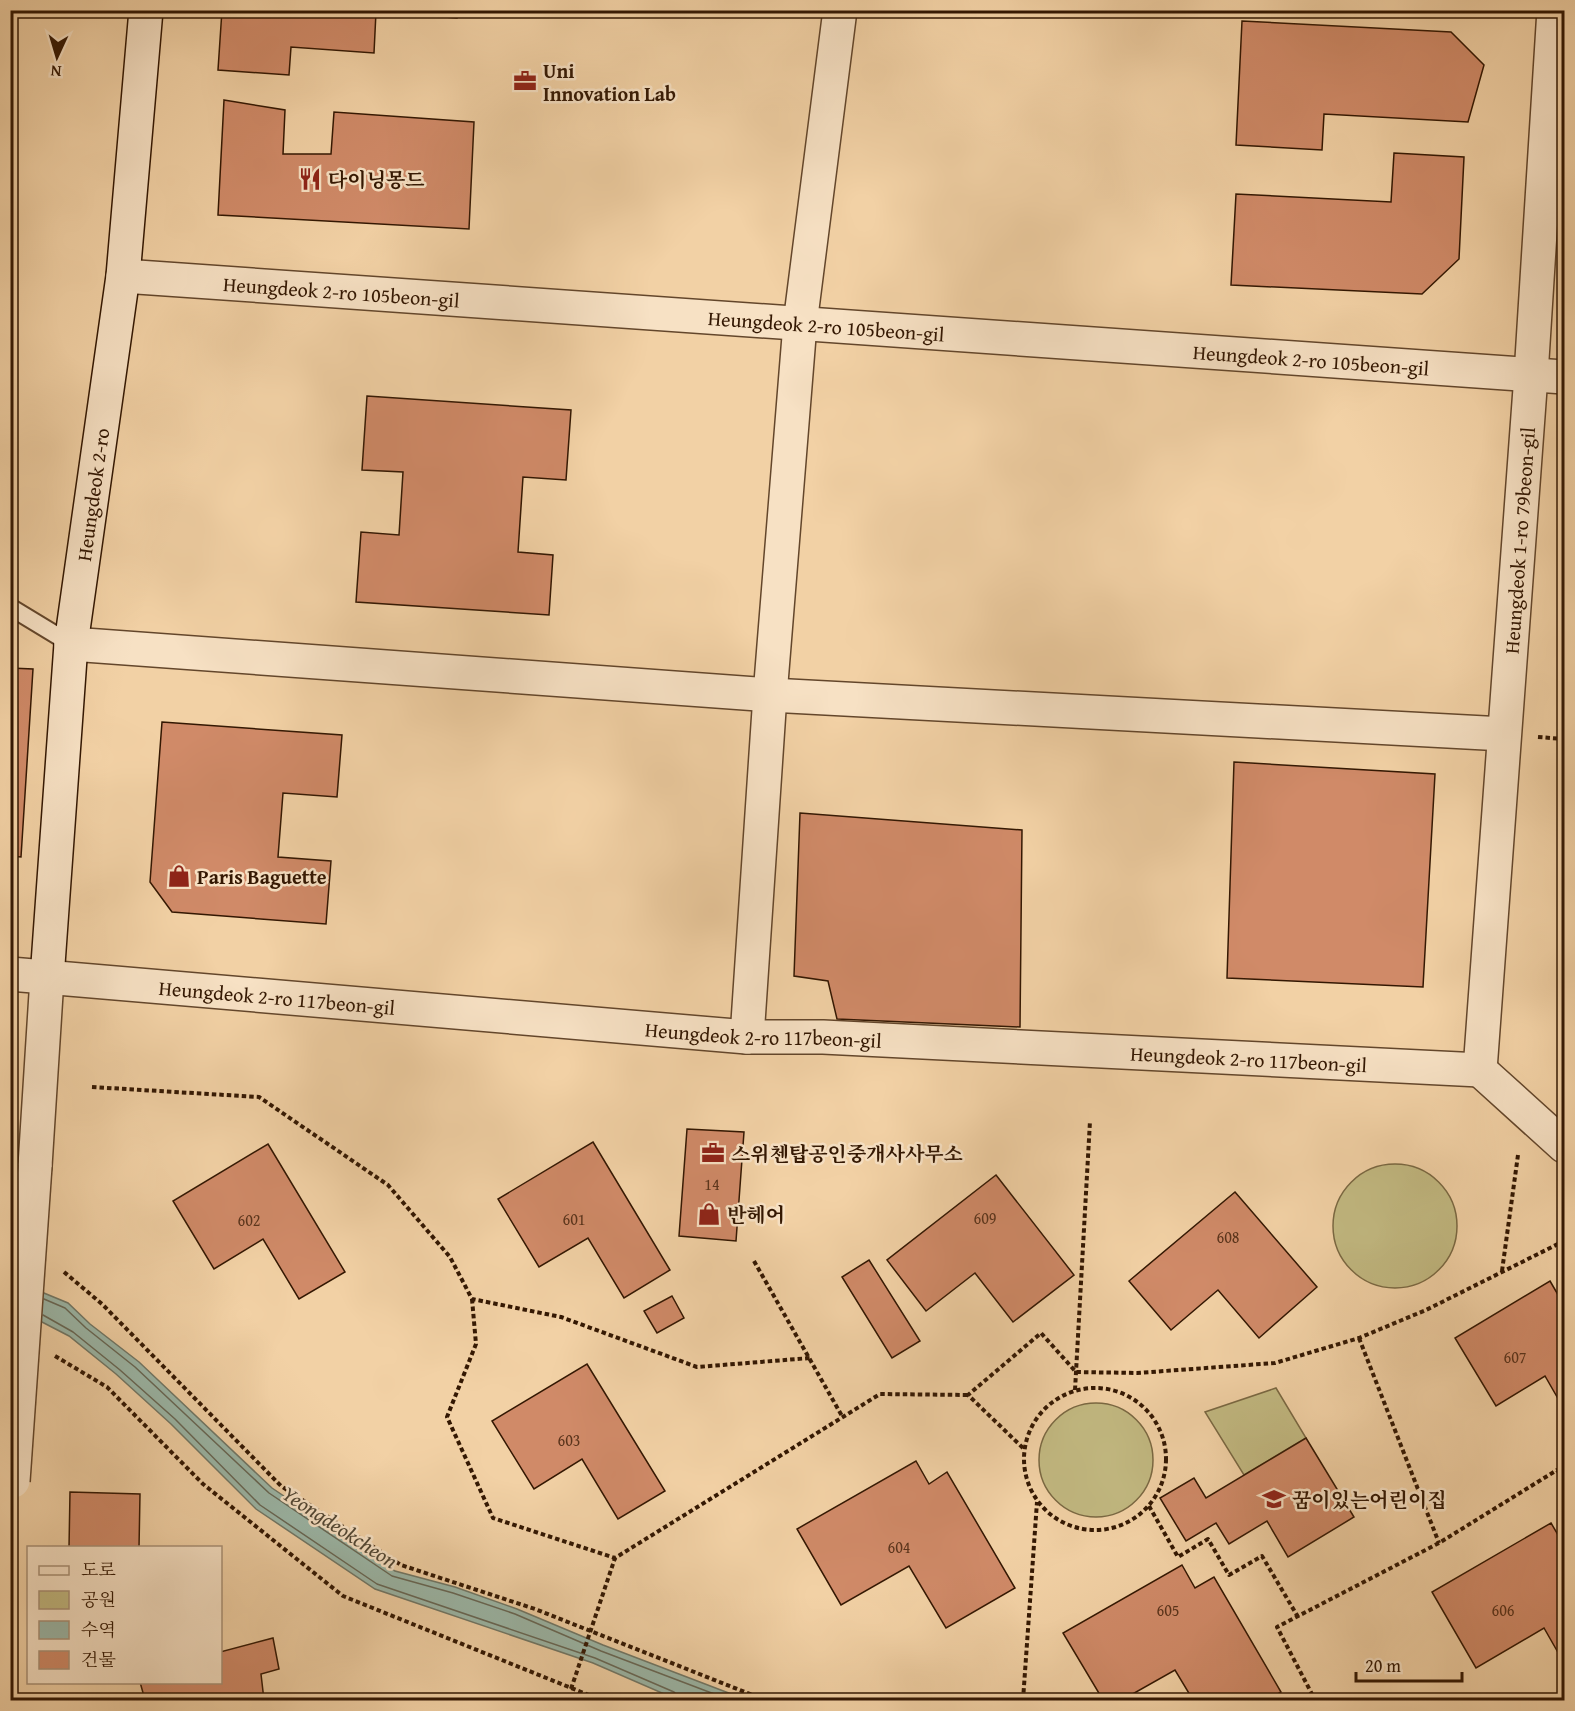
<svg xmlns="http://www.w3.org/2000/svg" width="1575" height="1711" font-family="'Gentium Book Plus','Noto Serif KR',serif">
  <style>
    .green { fill: #c2b981; stroke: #7a6842; stroke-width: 1.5 }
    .water { fill: #9bb7a8; stroke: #717766; stroke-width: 1.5 }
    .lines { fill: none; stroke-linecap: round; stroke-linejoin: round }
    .shore { stroke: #676755; stroke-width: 1.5 }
    .building { fill: #d08a68; stroke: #331702; stroke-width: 1.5 }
    .lane-casing { stroke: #63462b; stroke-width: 20 }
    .street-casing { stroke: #63462b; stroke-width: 36 }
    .secondary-casing { stroke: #331702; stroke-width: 36 }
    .path { stroke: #331702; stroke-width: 4; stroke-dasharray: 4.5 3; stroke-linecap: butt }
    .lane { stroke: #f7e1c4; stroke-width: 16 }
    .street { stroke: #f7e1c4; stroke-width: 33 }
    .secondary { stroke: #f7e1c4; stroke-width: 33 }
    .street-bridge-casing { stroke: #63462b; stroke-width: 36; stroke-linecap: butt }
    .street-bridge { stroke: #f7e1c4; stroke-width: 33 }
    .labels { text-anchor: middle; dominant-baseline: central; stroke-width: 5; stroke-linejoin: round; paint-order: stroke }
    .number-label { font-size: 16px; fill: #5a341c }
    .poi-label { font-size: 20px; font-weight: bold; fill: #331702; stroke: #f7e1c4; text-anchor: start }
    .street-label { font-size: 20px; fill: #331702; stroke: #f7e1c4 }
    .water-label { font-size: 21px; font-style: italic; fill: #524734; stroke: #f7e1c4 }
  </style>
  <rect width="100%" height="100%" fill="#f2d1a5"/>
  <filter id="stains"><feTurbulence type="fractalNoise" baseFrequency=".00333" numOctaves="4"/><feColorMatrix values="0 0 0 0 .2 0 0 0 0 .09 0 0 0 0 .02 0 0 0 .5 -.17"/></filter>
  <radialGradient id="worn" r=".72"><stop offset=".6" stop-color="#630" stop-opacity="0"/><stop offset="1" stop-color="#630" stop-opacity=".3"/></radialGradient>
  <!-- green -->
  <g class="green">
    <circle cx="1395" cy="1226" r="62"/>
    <path d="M 1276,1388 L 1306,1438 L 1244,1475 L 1205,1412 Z"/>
    <circle cx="1096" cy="1460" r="57"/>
  </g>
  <!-- water -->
  <path class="water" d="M 10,1279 L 68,1303 L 90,1324 L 139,1362 L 272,1488 L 395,1571 L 455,1587 L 517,1609 L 603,1645 L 747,1700 L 678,1700 L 593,1663 L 375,1589 L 256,1509 L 171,1424 L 116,1374 L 69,1336 L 11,1306 Z"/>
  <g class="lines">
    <!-- shore -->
    <g class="shore">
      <path d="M 44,1299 L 65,1308 L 86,1328 L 135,1367 L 269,1493 L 392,1576 L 453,1593 L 515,1614 L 601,1651 L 730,1700"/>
      <path d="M 43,1315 L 73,1332 L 120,1370 L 175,1419 L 260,1505 L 377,1584 L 595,1658 L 674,1692 L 678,1696 L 678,1700"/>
    </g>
  </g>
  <!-- building -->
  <g class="building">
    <path d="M 222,10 L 458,10 L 457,18 L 376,12 L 374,53 L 291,47 L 289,75 L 218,70 Z"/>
    <path d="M 1242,21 L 1451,32 L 1484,65 L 1468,122 L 1324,114 L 1322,150 L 1236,145 Z"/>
    <path d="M 224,100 L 285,110 L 283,154 L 331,154 L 334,112 L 474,122 L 469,229 L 218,215 Z"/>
    <path d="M 1394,153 L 1464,157 L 1459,259 L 1422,294 L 1231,285 L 1236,194 L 1391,202 Z"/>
    <path d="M 367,396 L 571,410 L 566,480 L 523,477 L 518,552 L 553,555 L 549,615 L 356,602 L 361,532 L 399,535 L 403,472 L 362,470 Z"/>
    <path d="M 10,668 L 33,669 L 21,857 L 10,856 Z"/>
    <path d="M 162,722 L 342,735 L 337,797 L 283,793 L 278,857 L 331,861 L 326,924 L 172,912 L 150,882 Z"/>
    <path d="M 1234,762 L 1435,774 L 1423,987 L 1227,978 Z"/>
    <path d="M 800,813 L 1022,830 L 1020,1027 L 837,1019 L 828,981 L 794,976 Z"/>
    <path d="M 687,1129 L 744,1132 L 736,1241 L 679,1236 Z"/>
    <path d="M 593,1142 L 670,1270 L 624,1298 L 588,1238 L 539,1267 L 498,1199 Z"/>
    <path d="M 268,1144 L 345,1272 L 299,1299 L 263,1239 L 214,1269 L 173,1201 Z"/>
    <path d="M 996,1175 L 1074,1275 L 1013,1322 L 975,1273 L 926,1311 L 887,1260 Z"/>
    <path d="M 1235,1192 L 1317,1287 L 1259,1338 L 1218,1290 L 1171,1330 L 1129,1281 Z"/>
    <path d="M 869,1260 L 920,1341 L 892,1358 L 842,1277 Z"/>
    <path d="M 1550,1281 L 1564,1305 L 1564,1409 L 1545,1376 L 1496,1406 L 1455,1338 Z"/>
    <path d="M 672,1296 L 684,1318 L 657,1333 L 644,1311 Z"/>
    <path d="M 587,1364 L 665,1491 L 618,1519 L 582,1459 L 534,1489 L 492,1421 Z"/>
    <path d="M 1306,1438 L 1354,1517 L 1288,1557 L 1267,1521 L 1229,1544 L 1216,1523 L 1186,1541 L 1160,1498 L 1194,1478 L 1206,1498 Z"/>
    <path d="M 916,1461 L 929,1484 L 947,1472 L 1015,1588 L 946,1628 L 909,1566 L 841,1605 L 797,1529 Z"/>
    <path d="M 70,1492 L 140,1494 L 139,1548 L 69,1548 Z"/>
    <path d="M 1551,1523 L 1564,1545 L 1564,1663 L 1544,1628 L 1476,1668 L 1432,1592 Z"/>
    <path d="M 1182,1565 L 1195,1588 L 1214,1577 L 1281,1692 L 1267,1700 L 1193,1700 L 1175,1670 L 1122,1700 L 1103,1700 L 1063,1633 Z"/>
    <path d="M 273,1638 L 279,1669 L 261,1674 L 264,1700 L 145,1700 L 140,1682 L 220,1682 L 220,1652 Z"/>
  </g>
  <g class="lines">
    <!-- lane casing -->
    <g class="lane-casing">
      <path id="lane" d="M 10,607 L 71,644"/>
    </g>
    <!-- street casing -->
    <g class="street-casing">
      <g id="street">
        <path id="s1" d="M 123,276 L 1564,377"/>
        <path d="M 71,644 L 770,695 L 1504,734"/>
        <path id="s2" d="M 10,974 L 747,1037 L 823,1037 L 1480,1070"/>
        <path d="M 747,1037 L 770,695 L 800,324 L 840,10"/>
        <path id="s3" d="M 1480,1070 L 1531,375 L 1554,10"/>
        <path d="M 1480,1070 L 1564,1146"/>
        <path d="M 35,1166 L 47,978"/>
      </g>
    </g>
    <!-- secondary casing -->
    <g class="secondary-casing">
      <g id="secondary">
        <path id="s4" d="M 47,978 L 71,644 L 123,276 L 146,10"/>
      </g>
    </g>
    <!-- path -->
    <g class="path">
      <path d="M 1538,737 L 1564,739"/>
      <path d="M 92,1087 L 259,1097 L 388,1185 L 450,1257 L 472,1299 L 561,1317 L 697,1367 L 810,1358"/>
      <path d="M 754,1261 L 842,1416"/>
      <path d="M 1502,1271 L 1518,1155"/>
      <path d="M 64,1272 L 102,1304 L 281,1486 L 401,1565 L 535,1609 L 765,1700"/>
      <path d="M 472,1299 L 476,1344 L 447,1417 L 493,1518 L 615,1558 L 880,1394 L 968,1395"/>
      <path d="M 1359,1338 L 1439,1543"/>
      <path d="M 55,1356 L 107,1387 L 203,1484 L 343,1596 L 601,1700"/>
      <circle cx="1095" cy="1459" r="71"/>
      <path d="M 1075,1390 L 1090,1121"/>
      <path d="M 1023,1448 L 968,1395 L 1041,1333 L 1076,1372 L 1137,1373 L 1275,1363 L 1359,1338 L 1426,1310 L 1564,1241"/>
      <path d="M 1149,1506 L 1178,1557 L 1208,1539 L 1229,1575 L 1262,1556 L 1298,1617"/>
      <path d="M 571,1689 L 615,1558"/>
      <path d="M 1023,1700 L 1037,1502"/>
      <path d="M 1310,1700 L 1314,1698 L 1277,1627 L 1439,1543 L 1557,1470 L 1564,1479"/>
    </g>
    <!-- lane -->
    <use href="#lane" class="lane"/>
    <!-- street -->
    <use href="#street" class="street"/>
    <!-- secondary -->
    <use href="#secondary" class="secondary"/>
    <!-- street-bridge casing -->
    <g class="street-bridge-casing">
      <path id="street-bridge" d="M 13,1481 L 35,1166"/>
    </g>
    <!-- street-bridge -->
    <use href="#street-bridge" class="street-bridge"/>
  </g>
  <!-- icons -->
  <defs>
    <g id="office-bare" transform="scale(1.8)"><path d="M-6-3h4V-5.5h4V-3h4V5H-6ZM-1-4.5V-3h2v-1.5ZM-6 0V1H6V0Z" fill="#8f2418" stroke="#f7e1c4" stroke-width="2.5" paint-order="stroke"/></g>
    <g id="restaurant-bare" transform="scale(1.8)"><path d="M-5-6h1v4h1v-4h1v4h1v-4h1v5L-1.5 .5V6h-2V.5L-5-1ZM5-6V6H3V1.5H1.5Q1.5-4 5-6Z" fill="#8f2418" stroke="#f7e1c4" stroke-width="2.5" paint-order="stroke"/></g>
    <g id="shop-bare" transform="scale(1.8)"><path d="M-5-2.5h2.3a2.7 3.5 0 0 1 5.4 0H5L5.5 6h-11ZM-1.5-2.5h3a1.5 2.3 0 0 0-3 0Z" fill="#8f2418" stroke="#f7e1c4" stroke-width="2.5" paint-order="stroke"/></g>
    <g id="school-bare" transform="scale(1.8)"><path d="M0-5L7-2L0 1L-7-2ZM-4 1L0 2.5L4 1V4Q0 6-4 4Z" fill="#8f2418" stroke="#f7e1c4" stroke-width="2.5" paint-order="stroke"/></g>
  </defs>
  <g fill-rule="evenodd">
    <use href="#office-bare" x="525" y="81"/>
    <use href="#restaurant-bare" x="310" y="179"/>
    <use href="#shop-bare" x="179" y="876"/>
    <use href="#office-bare" x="713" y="1153"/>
    <use href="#shop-bare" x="709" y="1214"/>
    <use href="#school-bare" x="1274" y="1499"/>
  </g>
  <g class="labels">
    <!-- number labels -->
    <g class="number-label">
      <text x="712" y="1184">14</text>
      <text x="985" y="1218">609</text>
      <text x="574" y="1219">601</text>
      <text x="249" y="1220">602</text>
      <text x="1228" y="1237">608</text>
      <text x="1515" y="1357">607</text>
      <text x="569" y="1440">603</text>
      <text x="899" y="1547">604</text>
      <text x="1168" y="1610">605</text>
      <text x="1503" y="1610">606</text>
    </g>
    <!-- poi labels -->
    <g class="poi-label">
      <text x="543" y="70">Uni<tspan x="543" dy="23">Innovation Lab</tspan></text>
      <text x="328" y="179">다이닝몽드</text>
      <text x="197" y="876">Paris Baguette</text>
      <text x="731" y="1153">스위첸탑공인중개사사무소</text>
      <text x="727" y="1214">반헤어</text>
      <text x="1292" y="1499">꿈이있는어린이집</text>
    </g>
    <!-- street labels -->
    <g class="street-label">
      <text stroke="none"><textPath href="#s1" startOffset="219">Heungdeok 2-ro 105beon-gil</textPath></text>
      <text stroke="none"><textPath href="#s1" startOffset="705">Heungdeok 2-ro 105beon-gil</textPath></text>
      <text stroke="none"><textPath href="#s1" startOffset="1191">Heungdeok 2-ro 105beon-gil</textPath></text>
      <text stroke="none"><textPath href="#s4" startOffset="486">Heungdeok 2-ro</textPath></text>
      <text stroke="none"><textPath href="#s3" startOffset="531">Heungdeok 1-ro 79beon-gil</textPath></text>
      <text stroke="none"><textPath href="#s2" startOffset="268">Heungdeok 2-ro 117beon-gil</textPath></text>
      <text stroke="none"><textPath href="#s2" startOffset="756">Heungdeok 2-ro 117beon-gil</textPath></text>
      <text stroke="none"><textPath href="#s2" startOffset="1242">Heungdeok 2-ro 117beon-gil</textPath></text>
    </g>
    <!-- water labels -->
    <g class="water-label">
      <text transform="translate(340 1527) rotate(33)">Yeongdeokcheon</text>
    </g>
  </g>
  <!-- margin -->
  <rect width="1575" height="1711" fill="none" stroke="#f2d1a5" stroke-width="36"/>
  <rect x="12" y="12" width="1551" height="1687" fill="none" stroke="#331702" stroke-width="3"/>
  <rect x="18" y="18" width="1539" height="1675" fill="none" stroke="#331702" stroke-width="1.5"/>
  <!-- legend -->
  <rect x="27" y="1546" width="195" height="138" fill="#f7e1c4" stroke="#a99076" stroke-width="1.5"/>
  <rect x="39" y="1566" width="30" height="9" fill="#f7e1c4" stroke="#a99076" stroke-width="1.5"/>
  <text x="81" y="1576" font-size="18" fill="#331702">도로</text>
  <rect x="39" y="1591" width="30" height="18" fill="#c2b981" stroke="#a99076" stroke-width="1.5"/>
  <text x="81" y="1606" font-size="18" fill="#331702">공원</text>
  <rect x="39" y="1621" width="30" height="18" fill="#9bb7a8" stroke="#a99076" stroke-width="1.5"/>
  <text x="81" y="1636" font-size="18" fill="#331702">수역</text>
  <rect x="39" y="1651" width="30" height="18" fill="#d08a68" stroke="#a99076" stroke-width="1.5"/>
  <text x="81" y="1666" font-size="18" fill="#331702">건물</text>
  <!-- north arrow -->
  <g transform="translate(57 57) rotate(184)" stroke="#f7e1c4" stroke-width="4.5" paint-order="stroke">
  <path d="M0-4.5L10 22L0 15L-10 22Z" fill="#331702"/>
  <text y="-9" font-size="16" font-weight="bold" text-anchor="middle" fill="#331702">N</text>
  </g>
  <!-- scale -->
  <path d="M1356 1672v9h106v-9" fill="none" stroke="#331702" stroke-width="3"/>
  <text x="1365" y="1672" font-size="18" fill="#331702" stroke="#f7e1c4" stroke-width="4.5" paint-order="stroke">20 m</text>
  <rect width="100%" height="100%" filter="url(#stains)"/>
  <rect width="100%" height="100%" fill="url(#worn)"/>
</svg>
